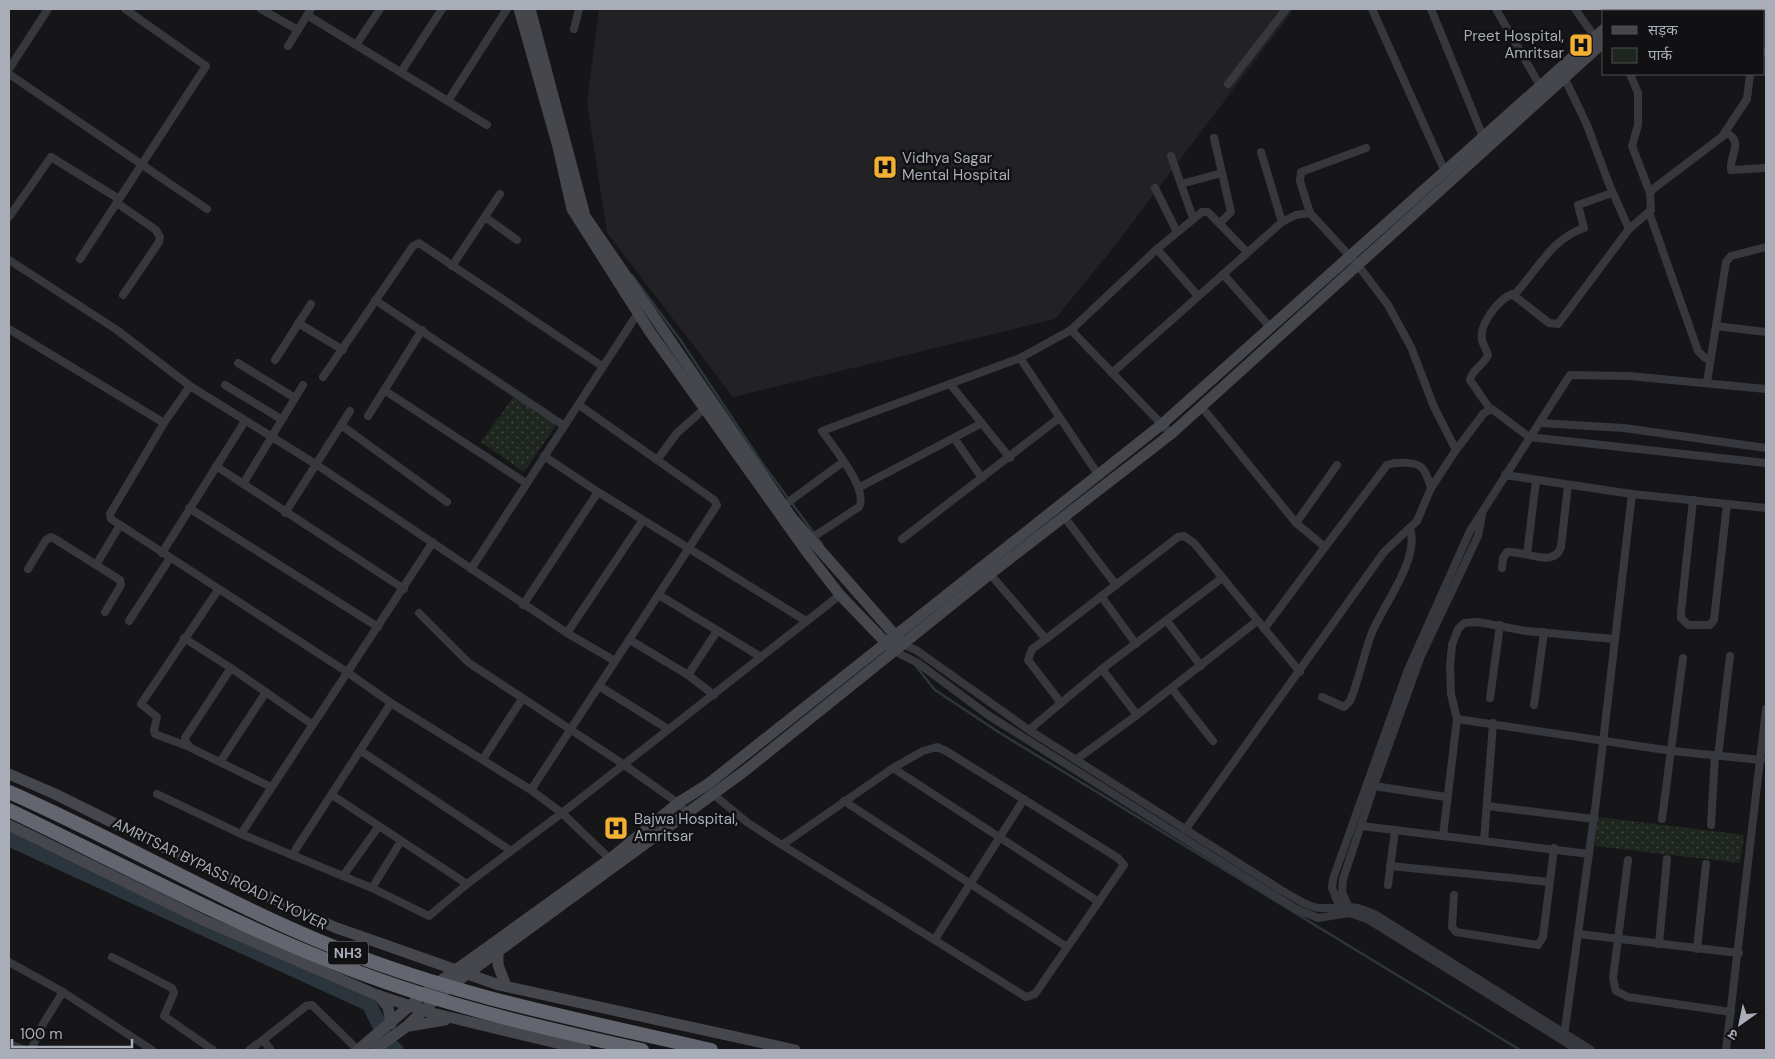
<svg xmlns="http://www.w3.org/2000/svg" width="1775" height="1059" font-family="'DM Sans','Noto Sans Devanagari',sans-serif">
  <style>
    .built { fill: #222225 }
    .green { fill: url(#green-dots) }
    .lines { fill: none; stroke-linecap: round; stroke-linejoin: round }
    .stream { stroke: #2c353c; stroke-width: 2.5 }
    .river { stroke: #2c353c; stroke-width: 15 }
    .street { stroke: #37383d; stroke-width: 8 }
    .secondary { stroke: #45474d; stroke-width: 11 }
    .highway { stroke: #63666e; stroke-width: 14 }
    .labels { text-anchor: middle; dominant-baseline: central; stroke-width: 5; stroke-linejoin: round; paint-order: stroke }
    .shield { fill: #111113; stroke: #7b7e86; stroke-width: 1 }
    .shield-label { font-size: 14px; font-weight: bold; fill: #a8adb8 }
    .poi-label { font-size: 15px; fill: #a8adb8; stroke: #111113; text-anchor: start }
    .street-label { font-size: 15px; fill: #a8adb8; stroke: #111113 }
  </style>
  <defs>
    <pattern id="green-dots" width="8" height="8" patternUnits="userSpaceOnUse" patternTransform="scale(1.25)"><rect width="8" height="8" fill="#1e261f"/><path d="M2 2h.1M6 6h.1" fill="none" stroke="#3c433d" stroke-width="1.8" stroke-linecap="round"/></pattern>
  </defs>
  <rect width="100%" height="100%" fill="#161618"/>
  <!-- built -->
  <path class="built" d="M 599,9 L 1294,9 L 1114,247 L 1055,319 L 733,397 L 607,233 L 587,102 Z"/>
  <!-- green -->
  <g class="green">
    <path d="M 517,392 L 559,421 L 524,472 L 481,442 Z"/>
    <path d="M 1598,817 L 1744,835 L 1740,863 L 1595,846 Z"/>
  </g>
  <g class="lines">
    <!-- stream -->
    <g class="stream">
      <path d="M 632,275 L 681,341 L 762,463 L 822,544"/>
      <path d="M 915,665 L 935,690 L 1000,733 L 1520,1050"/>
    </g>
    <!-- river -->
    <path class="river" d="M 9,839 L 369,1004 L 389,1044 L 396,1050"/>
    <!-- street -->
    <g class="street">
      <path d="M 261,9 L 298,30"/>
      <path d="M 1372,9 L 1446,174"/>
      <path d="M 1431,9 L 1484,139"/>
      <path d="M 1496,9 L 1542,89"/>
      <path d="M 1575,9 L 1595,37"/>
      <path d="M 1748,9 L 1748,11"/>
      <path d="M 307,15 L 487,125"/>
      <path d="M 574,29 L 579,9"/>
      <path d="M 356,45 L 380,9"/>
      <path d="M 288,46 L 311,9"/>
      <path d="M 1764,52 L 1766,52"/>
      <path d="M 9,69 L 48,9"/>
      <path d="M 401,72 L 442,9"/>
      <path d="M 9,74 L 207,209"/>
      <path d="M 1630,74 L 1638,93 L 1638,125 L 1632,146 L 1650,193"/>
      <path d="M 1228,84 L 1286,9"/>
      <path d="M 448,101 L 507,9"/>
      <path d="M 1723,135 L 1747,99 L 1750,74"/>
      <path d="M 1214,138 L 1231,212 L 1220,223"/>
      <path d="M 1261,152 L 1282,222"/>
      <path d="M 1171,156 L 1193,218"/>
      <path d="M 1181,184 L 1222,173"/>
      <path d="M 1155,188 L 1177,232"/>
      <path d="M 117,203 L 156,230 L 160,237 L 159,242 L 123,295"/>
      <path d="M 1649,212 L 1698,351 L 1705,358 L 1710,359"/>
      <path d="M 1310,213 L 1300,181 L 1301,172 L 1366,148"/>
      <path d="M 9,217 L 51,157 L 119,199"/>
      <path d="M 485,217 L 517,240"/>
      <path d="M 1629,229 L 1651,210 L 1650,193 L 1653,189 L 1727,133 C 1744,142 1729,157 1731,170 L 1766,168"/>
      <path d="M 1157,249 L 1198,296"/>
      <path d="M 80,259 L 206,66 L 125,9"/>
      <path d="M 9,260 L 117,330 L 190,386 L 317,465 L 567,633 L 615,661"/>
      <path d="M 452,266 L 500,194"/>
      <path d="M 1223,274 L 1270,327"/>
      <path d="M 1514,295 C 1536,272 1552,238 1584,228 L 1578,205 L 1612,193"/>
      <path d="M 375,300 L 563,425"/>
      <path d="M 298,323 L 343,350"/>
      <path d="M 1716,326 L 1726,262 L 1731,256 L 1766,247"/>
      <path d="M 9,329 L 164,423"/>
      <path d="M 1071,330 L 1171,434"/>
      <path d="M 1020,358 L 1099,476"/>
      <path d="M 275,360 L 311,304"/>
      <path d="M 238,363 L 295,398"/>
      <path d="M 1112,373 L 1282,222 L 1296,215 L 1310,213 L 1357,264 L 1388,305 L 1411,347 L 1434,407 L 1456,450 L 1431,488 L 1417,521 L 1384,552 L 1185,830"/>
      <path d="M 323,377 L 413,246 L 419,243 L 602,366"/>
      <path d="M 1707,382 L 1716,326 L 1766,332"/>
      <path d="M 950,384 L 1010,458"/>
      <path d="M 225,385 L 281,419"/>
      <path d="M 190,386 L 164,423 L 110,514 L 111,519 L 347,672 L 391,703 L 531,790 L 562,813 L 612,861"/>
      <path d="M 384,390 L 526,483"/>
      <path d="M 1201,406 L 1296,523 L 1325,547 L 1264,629"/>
      <path d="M 1490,409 L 1470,380 C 1472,369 1484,365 1488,355 C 1487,350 1483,345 1482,340 C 1479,324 1498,300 1512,294 L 1549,323 L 1558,324 L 1629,229 L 1609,184 L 1587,125 L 1564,77"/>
      <path d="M 368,416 L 422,330"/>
      <path d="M 1540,423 L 1624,428 L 1766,448"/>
      <path d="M 341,425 L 447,502"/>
      <path d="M 954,438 L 982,478"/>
      <path d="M 1456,450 L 1484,413 L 1492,409 L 1529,437 L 1766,463"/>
      <path d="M 544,456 L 598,492 L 806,621"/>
      <path d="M 657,460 L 677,433 L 704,409"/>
      <path d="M 216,466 L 404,589"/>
      <path d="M 1505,475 L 1632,494 L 1766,508"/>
      <path d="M 243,484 L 303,385"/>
      <path d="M 860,487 L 982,423"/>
      <path d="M 1693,500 L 1681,612 L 1681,618 L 1688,625 L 1710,625 L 1714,620 L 1727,504"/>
      <path d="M 783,506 L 843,462"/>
      <path d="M 189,508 L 378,627"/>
      <path d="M 285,513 L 350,411"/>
      <path d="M 1065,518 L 1116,585"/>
      <path d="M 1296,523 L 1337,465"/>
      <path d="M 810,539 L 859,507 C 869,489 833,447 822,431 L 1020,358 L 1071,330 L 1157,249 L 1202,212 L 1208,212 L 1247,252"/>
      <path d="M 902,539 L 1059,418"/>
      <path d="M 1325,547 L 1387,465 C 1395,462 1418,461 1423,469 C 1427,474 1429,482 1431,488"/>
      <path d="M 162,553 L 245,421"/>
      <path d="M 1527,554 L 1536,481"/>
      <path d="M 96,565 L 120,525"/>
      <path d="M 1502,568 L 1503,558 L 1507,552 C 1524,550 1554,569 1561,547 L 1568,485"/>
      <path d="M 28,569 L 46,540 L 51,537 L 55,539 L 120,580 L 121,585 L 105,612"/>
      <path d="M 471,569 L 638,313"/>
      <path d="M 990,574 L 1046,639 L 1178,537 L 1184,536 L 1194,543 L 1300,672"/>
      <path d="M 659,595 L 761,657"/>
      <path d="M 1101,596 L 1136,644"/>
      <path d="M 523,605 L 598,492"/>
      <path d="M 419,613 L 469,663 L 623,764 L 678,803 L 688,814"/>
      <path d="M 129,621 L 170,558"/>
      <path d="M 1167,621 L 1201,666"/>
      <path d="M 567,633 L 643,520"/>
      <path d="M 184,638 L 231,668 L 313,725"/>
      <path d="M 630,640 L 688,675 L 714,695"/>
      <path d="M 902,644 L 916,650 L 1029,730 L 1281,890 C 1293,896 1308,908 1321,908 C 1348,909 1348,902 1376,915 L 1591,1050"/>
      <path d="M 894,651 L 918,663 L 988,715 L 1296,909 L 1318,918 L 1350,913 L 1369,920 L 1578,1050"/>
      <path d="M 231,668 L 185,738 L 185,741 L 191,748 L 271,787"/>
      <path d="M 688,675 L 717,631"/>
      <path d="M 599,686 L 668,729"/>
      <path d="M 1172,689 L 1213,741"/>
      <path d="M 1322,697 L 1344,707 L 1350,701 C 1359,680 1363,657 1371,635 C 1382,606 1420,560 1410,529"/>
      <path d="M 1490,698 L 1500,625"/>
      <path d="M 1061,703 L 1102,669 L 1222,578"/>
      <path d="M 1534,705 L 1544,632"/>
      <path d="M 1137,715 L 1257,621"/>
      <path d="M 1457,719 L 1672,751 L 1761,760"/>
      <path d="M 1029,730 L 1061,703 L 1028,660 L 1032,649 L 1046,639"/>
      <path d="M 187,746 L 155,734 L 154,730 L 157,717 L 141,704 L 218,590"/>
      <path d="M 361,751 L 511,851"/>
      <path d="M 1718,756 L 1730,656"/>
      <path d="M 483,759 L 522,699"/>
      <path d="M 1077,759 L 1137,715 L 1102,669"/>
      <path d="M 220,762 L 266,692"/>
      <path d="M 893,768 L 1099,902"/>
      <path d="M 1374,786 L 1446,797"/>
      <path d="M 531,790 L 717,505 L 714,500 L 579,405"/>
      <path d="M 157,794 L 241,834 L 372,888 L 429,916 L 467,884 L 562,813 L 840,595"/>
      <path d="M 332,795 L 467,884"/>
      <path d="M 714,795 L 748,823 L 782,845 L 1026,997 L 1035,994 L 1124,865 L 1118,858 L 946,751 L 937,747 L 923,751 L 893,768 L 782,845"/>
      <path d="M 844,801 L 1067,947"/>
      <path d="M 1487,806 L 1594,819"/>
      <path d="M 1662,819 L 1683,658"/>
      <path d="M 1711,825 L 1715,755"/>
      <path d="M 1362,826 L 1589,854"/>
      <path d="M 241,834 L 433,542"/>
      <path d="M 1443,836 L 1457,719 L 1451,694 L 1450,666 L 1452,645 L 1458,629 L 1464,623 L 1478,622 L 1526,631 L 1614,639"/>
      <path d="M 1484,841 L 1493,723"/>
      <path d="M 292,855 L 391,703"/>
      <path d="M 1628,860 L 1613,978 L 1616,991 L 1628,997 L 1731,1012"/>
      <path d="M 1390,866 L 1550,882"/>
      <path d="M 343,876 L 379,826"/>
      <path d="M 1388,885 L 1395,830"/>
      <path d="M 372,888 L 401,841"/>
      <path d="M 1454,895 L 1452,927 L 1456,932 L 1538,945 L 1543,937 L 1554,848"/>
      <path d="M 1349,908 L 1342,892 L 1343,879 L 1374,786 L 1421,656 L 1478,536 L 1482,515"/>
      <path d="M 1341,910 L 1332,888 L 1333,879 L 1407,672 L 1470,531 L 1570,375 L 1629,376 L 1766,389"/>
      <path d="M 1578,934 L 1739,953"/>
      <path d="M 935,939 L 1024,799"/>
      <path d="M 1659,944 L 1667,859"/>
      <path d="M 1697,949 L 1706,864"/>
      <path d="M 112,957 L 172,988 L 174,993 L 164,1016 L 213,1050"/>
      <path d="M 9,962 L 63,992 L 152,1050"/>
      <path d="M 1564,1036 L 1596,802 L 1632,494"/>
      <path d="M 263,1040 L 306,1006 L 312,1005 L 358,1050"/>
      <path d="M 9,1044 L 25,1050"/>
      <path d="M 31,1050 L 43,1024 L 63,992"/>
      <path d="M 249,1050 L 263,1040 L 271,1050"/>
      <path d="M 1726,1050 L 1766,709"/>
    </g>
    <!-- secondary -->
    <g class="secondary">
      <path d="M 519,9 L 558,147 L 572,209 L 650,332 L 809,555 L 840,595 L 891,648"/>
      <path d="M 530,9 L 585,216 L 792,518 L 901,642"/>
      <path d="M 1623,11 L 1626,9"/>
      <path d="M 1638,11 L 1640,9"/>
      <path d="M 9,774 L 55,794 L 146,839 L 334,927 L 499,985 L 795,1050"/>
      <path d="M 9,825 L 203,920 L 377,995 L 432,1013 L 586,1050"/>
      <path d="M 498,951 L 498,965 L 506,986"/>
      <path d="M 378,995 L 388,1007 L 391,1024"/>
      <path d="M 409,1026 L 445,1020"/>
      <path d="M 358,1050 L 432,987 L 610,859 L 678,803 L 708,784 L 1161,425 L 1604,29"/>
      <path d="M 374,1050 L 406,1027 L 444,991 L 746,770 L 990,574 L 1171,434 L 1604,42"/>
    </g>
    <!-- highway -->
    <g class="highway">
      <path d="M 9,792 C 121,841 226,904 339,949 C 459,997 586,1021 711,1050"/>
      <path d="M 9,810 C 123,865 236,926 355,971 C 447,1006 546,1029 642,1050"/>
    </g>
  </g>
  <!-- icons -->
  <defs>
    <g id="hospital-square" transform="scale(1.25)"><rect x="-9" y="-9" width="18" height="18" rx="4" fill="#f2b134" stroke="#111113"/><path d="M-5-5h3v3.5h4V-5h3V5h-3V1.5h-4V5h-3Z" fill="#111"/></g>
  </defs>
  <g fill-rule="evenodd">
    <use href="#hospital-square" x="1581" y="45"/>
    <use href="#hospital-square" x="885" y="167"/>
    <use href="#hospital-square" x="616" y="828"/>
  </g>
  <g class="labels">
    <!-- shield labels -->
    <rect class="shield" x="328" y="941.5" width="40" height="23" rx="4"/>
    <g class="shield-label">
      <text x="348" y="953">NH3</text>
    </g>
    <!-- poi labels -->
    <g class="poi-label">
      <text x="1564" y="36" text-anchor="end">Preet Hospital,<tspan x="1564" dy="17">Amritsar</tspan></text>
      <text x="902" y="158">Vidhya Sagar<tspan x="902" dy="17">Mental Hospital</tspan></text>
      <text x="634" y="819">Bajwa Hospital,<tspan x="634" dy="17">Amritsar</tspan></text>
    </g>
    <!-- street labels -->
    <g class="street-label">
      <text transform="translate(220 874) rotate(26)">AMRITSAR BYPASS ROAD FLYOVER</text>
    </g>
  </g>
  <!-- border -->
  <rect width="1775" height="1059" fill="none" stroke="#a8adb8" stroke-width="20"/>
  <!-- legend -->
  <rect x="1602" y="10" width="162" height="65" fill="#111113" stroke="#4d4f55"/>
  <rect x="1612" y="26" width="25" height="8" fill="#45474d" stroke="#4d4f55"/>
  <text x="1648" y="35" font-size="15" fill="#a8adb8">सड़क</text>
  <rect x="1612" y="48" width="25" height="15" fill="#1e261f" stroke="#4d4f55"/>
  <text x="1648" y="60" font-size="15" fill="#a8adb8">पार्क</text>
  <!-- north arrow -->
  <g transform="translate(1740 1024) rotate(213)" stroke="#111113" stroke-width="4" paint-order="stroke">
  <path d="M0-4L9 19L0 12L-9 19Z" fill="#a8adb8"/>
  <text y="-8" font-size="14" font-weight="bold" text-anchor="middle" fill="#a8adb8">उ</text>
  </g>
  <!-- scale -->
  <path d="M12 1039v8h120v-8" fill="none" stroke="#a8adb8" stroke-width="2.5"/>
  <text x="20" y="1039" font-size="15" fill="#a8adb8" stroke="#111113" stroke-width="4" paint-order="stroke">100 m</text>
</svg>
